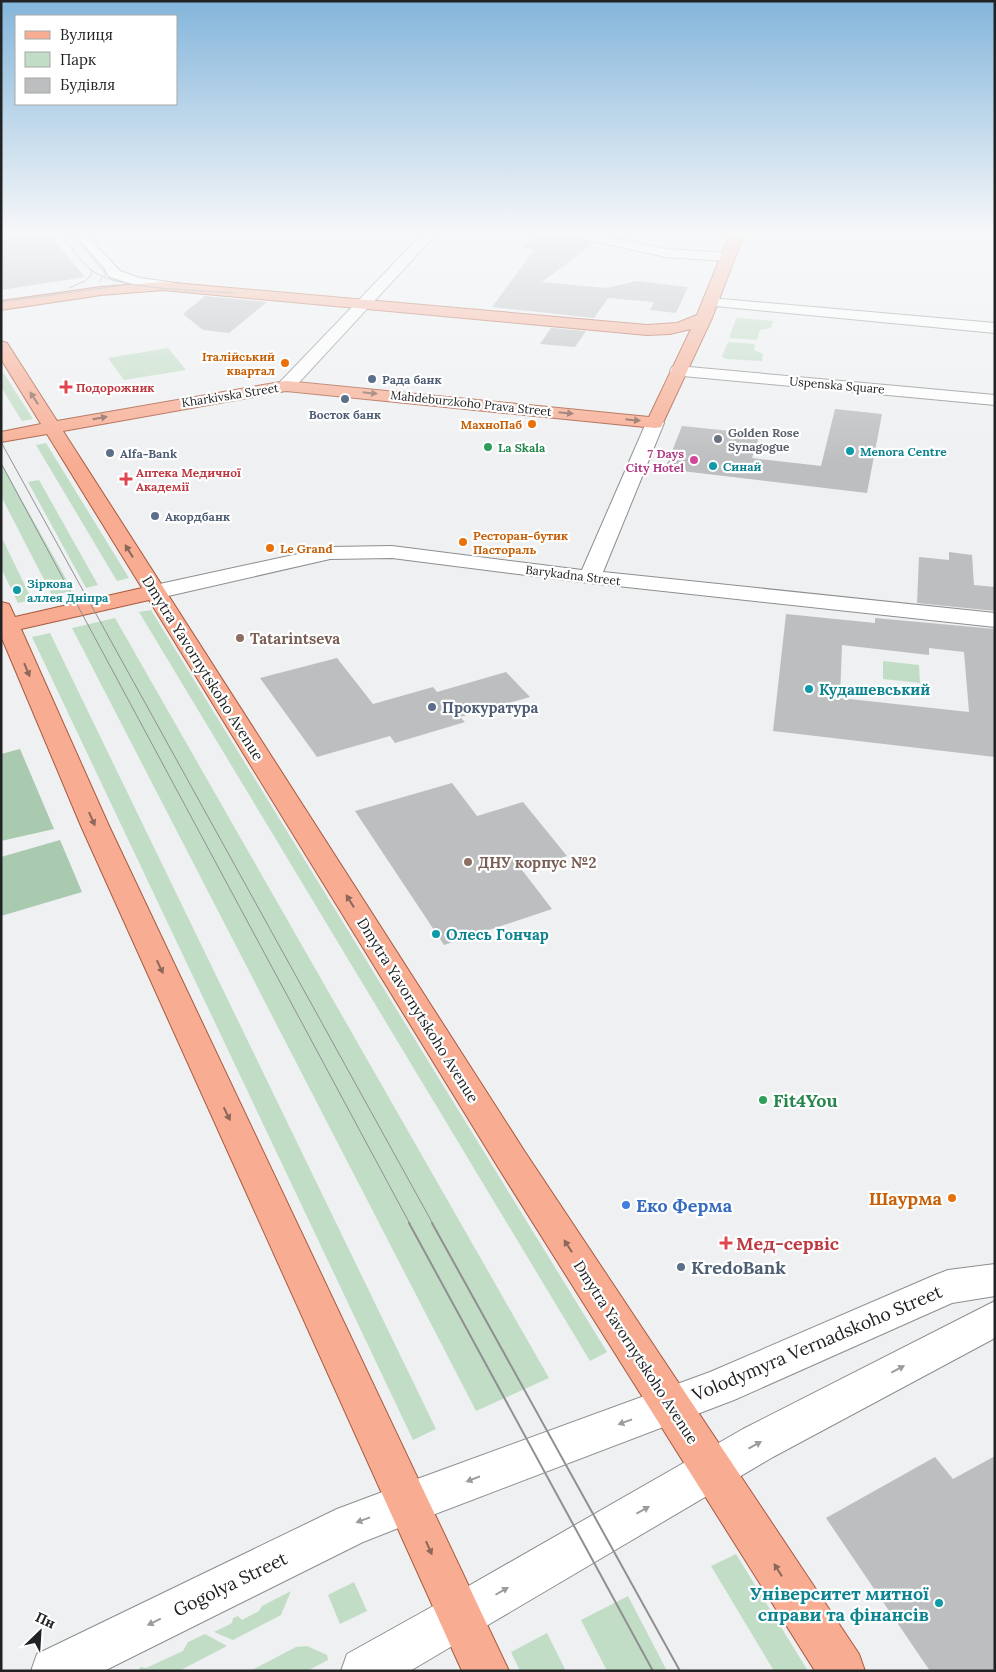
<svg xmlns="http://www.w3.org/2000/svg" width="996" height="1672" font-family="Lora,serif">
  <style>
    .green { fill: #c2ddc6 }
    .forest { fill: #a9caaf }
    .building { fill: #bdbec0; fill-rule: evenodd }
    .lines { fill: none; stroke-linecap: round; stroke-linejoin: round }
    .minor-casing { stroke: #8c8e8f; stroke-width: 2 }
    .tertiary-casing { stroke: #8c8e8f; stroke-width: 2 }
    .secondary-casing { stroke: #8c8e8f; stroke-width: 2 }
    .primary-casing { stroke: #aa593d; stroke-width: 2 }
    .minor { fill: #fff; fill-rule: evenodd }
    .tertiary { fill: #fff; fill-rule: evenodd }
    .secondary { fill: #fff; fill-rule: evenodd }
    .primary { fill: #f8ad93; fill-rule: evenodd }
    .tram-far1 { stroke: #8f9092; stroke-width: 1 }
    .tram { stroke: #8f9092; stroke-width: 2 }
    .oneway { fill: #8c685b }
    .oneway2 { fill: #9b9c9c }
    .food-dot { fill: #e8710a; stroke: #fff; stroke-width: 2 }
    .service-dot { fill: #5c6f8a; stroke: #fff; stroke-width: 2 }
    .health-dot { fill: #e0444e; stroke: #fff; stroke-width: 2 }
    .worship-dot { fill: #6b7280; stroke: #fff; stroke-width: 2 }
    .leisure-dot { fill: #2e9e5b; stroke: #fff; stroke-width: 2 }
    .culture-dot { fill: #0f9aa8; stroke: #fff; stroke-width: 2 }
    .hotel-dot { fill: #d1479c; stroke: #fff; stroke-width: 2 }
    .education-dot { fill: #8d6e63; stroke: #fff; stroke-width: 2 }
    .shop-dot { fill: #3f7fe0; stroke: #fff; stroke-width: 2 }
    .labels { text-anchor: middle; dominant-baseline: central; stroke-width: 4.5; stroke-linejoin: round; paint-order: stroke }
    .far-food-label { font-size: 12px; font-weight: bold; fill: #c56008; stroke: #fff; text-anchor: end }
    .far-service-label { font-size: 12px; font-weight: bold; fill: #4e5e75; stroke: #fff; text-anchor: start }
    .far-street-label { font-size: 12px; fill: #212223; stroke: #fff }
    .far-health-label { font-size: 12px; font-weight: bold; fill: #be3a42; stroke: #fff; text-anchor: start }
    .far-worship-label { font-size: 12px; font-weight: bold; fill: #5b616d; stroke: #fff; text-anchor: start }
    .far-leisure-label { font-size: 12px; font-weight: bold; fill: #27864d; stroke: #fff; text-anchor: start }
    .far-culture-label { font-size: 12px; font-weight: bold; fill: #0d838f; stroke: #fff; text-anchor: start }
    .far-hotel-label { font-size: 12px; font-weight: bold; fill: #b23c85; stroke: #fff; text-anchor: end }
    .education-label { font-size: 15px; font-weight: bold; fill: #785e54; stroke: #fff; text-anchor: start }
    .street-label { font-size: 15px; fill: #212223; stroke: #fff }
    .culture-label { font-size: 15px; font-weight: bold; fill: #0d838f; stroke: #fff; text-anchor: start }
    .service-label { font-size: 15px; font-weight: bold; fill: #4e5e75; stroke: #fff; text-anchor: start }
    .near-leisure-label { font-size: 18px; font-weight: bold; fill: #27864d; stroke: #fff; text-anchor: start }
    .near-food-label { font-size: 18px; font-weight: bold; fill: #c56008; stroke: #fff; text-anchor: end }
    .near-shop-label { font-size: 18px; font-weight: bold; fill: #366cbe; stroke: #fff; text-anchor: start }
    .near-health-label { font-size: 18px; font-weight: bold; fill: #be3a42; stroke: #fff; text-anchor: start }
    .near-service-label { font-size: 18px; font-weight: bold; fill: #4e5e75; stroke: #fff; text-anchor: start }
    .near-street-label { font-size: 18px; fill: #212223; stroke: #fff }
    .near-culture-label { font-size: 18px; font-weight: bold; fill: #0d838f; stroke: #fff; text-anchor: end }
  </style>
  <rect width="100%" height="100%" fill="#eef0f2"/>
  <!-- green -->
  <g class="green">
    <path d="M 740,318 L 773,321 L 771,328 L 760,330 L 757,340 L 729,338 L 736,319 Z"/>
    <path d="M 728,342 L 755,344 L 754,350 L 763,354 L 762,361 L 726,359 L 722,357 Z"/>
    <path d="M 168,348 L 186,370 L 124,380 L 108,358 Z"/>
    <path d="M 1,369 L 33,419 L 22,421 L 1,387 Z"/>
    <path d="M 46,443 L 129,578 L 117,581 L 36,445 Z"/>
    <path d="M 1,463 L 73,591 L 52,595 L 1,496 Z"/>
    <path d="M 39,480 L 98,585 L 86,588 L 28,482 Z"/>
    <path d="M 1,536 L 32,600 L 18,603 L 1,568 Z"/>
    <path d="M 151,610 L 607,1352 L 590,1361 L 139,612 Z"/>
    <path d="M 115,618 L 549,1378 L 476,1411 L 72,628 Z"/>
    <path d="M 50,633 L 436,1429 L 413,1440 L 32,637 Z"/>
    <path d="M 883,661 L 919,665 L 920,683 L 883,679 Z"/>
    <path d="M 736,1554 L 808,1671 L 774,1671 L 711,1566 Z"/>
    <path d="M 354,1582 L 367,1611 L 340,1624 L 328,1595 Z"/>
    <path d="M 291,1591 L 281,1615 L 233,1640 L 214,1632 L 232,1623 L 233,1618 L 238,1616 L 242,1620 L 259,1611 L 262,1606 Z"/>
    <path d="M 628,1596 L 667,1671 L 607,1671 L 581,1620 Z"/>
    <path d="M 547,1633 L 566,1671 L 520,1671 L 511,1652 Z"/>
    <path d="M 205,1634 L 227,1646 L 179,1671 L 139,1671 L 140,1667 L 146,1668 L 183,1651 L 188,1642 Z"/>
    <path d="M 307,1646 L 327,1655 L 328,1660 L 307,1671 L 250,1671 L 296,1647 Z"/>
  </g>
  <!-- forest -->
  <g class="forest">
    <path d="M 20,749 L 54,829 L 1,841 L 1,754 Z"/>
    <path d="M 60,840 L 82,892 L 1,916 L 1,857 Z"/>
  </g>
  <!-- building -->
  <g class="building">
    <path d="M 1,231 L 46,231 L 85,277 L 1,290 Z"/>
    <path d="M 547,231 L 555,231 L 564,237 L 594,243 L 542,282 L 606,288 L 637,281 L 688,287 L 676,313 L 650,310 L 654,302 L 608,298 L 594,318 L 492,307 L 534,250 L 521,247 Z"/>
    <path d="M 205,296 L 267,302 L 229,333 L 203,330 L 183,314 Z"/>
    <path d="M 551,328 L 586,331 L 575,347 L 540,344 Z"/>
    <path d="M 835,409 L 882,414 L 867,493 L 665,469 L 682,426 L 760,434 L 752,458 L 821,466 Z"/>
    <path d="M 949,552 L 972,555 L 974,585 L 995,587 L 995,611 L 917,603 L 919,557 L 949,560 Z"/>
    <path d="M 786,614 L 875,623 L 875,618 L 995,629 L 995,757 L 773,731 ZM 842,645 L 929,655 L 929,648 L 964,652 L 969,712 L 840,698 Z"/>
    <path d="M 337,658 L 373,704 L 433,687 L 437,692 L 506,672 L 530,697 L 460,717 L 465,722 L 395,743 L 390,736 L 317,757 L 260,678 Z"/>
    <path d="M 452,783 L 477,816 L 523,802 L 567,856 L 522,870 L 552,909 L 444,945 L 355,811 Z"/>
    <path d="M 995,1456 L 995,1671 L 930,1671 L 826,1518 L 935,1457 L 953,1479 Z"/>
  </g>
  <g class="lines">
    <!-- minor casing -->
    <g class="minor-casing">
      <g id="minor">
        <path d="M 70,231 L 83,231 L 120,271 L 140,278 L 176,283 L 178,286 L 171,290 L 138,286 L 110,277 Z"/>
        <path d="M 425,231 L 439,231 L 292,390 L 280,390 L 278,386 L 280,382 Z"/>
        <path d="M 655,418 L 661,419 L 664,423 L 603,572 L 995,613 L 995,627 L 590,583 L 392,558 L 330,559 L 155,599 L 147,597 L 144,592 L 147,587 L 155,585 L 330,547 L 392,546 L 582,570 L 646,423 L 649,419 Z"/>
      </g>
    </g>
    <!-- tertiary casing -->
    <g class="tertiary-casing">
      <g id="tertiary">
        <path d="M 557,231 L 581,231 L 666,249 L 727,253 L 734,257 L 727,261 L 666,257 L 564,235 Z"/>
        <path d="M 710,298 L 995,323 L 995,333 L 705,305 L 703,302 Z"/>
        <path d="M 678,366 L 995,395 L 995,405 L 672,375 L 670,371 L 672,367 Z"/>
        <path d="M 995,1264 L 995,1296 L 952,1303 L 734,1400 L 409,1524 L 394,1518 L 387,1503 L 394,1488 L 409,1482 L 710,1372 L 935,1275 L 948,1270 Z"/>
        <path d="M 995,1301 L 995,1338 L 773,1457 L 476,1632 L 460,1639 L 444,1632 L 437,1616 L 444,1600 L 743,1429 Z"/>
      </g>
    </g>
    <!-- secondary casing -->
    <g class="secondary-casing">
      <g id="secondary">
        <path d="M 409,1482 L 424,1488 L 431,1503 L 424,1518 L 363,1542 L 104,1671 L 31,1671 L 37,1654 L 337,1509 Z"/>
        <path d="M 460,1593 L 476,1600 L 483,1616 L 476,1632 L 410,1671 L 341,1671 L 347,1654 L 444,1600 Z"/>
      </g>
    </g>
    <!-- primary casing -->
    <g class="primary-casing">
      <path id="primary" d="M 731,231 L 745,231 L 712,318 L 661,427 L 655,428 L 286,391 L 63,431 L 525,1152 L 859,1654 L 865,1671 L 815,1671 L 501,1172 L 149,600 L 21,629 L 109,826 L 509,1671 L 462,1671 L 81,826 L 1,636 L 1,602 L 9,604 L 15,617 L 142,588 L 47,434 L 1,442 L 1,432 L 41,424 L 1,359 L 1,341 L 7,343 L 57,421 L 286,381 L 649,417 L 691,329 L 670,334 L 647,335 L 163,290 L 101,295 L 1,310 L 1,301 L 101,287 L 163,282 L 647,325 L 677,323 L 697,315 Z"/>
    </g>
    <!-- minor -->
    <use href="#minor" class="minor"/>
    <!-- tertiary -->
    <use href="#tertiary" class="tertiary"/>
    <!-- secondary -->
    <use href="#secondary" class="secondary"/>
    <!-- primary -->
    <use href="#primary" class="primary"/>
    <!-- tram-far1 -->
    <g class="tram-far1">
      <path d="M 59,231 C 70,244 79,262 94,272 C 121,290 199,290 233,293"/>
      <path d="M 71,231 L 104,268 L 106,274 L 99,281"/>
      <path d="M 69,288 L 85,281 L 92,274 L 91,269"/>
      <path d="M 1,302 L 125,285"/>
      <path d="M 1,442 L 433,1224"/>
      <path d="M 1,463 L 410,1224"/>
    </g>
    <!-- tram -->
    <g class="tram">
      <path d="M 409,1223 L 653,1671"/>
      <path d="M 432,1223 L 680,1671"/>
    </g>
  </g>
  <!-- one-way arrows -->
  <defs><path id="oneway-solid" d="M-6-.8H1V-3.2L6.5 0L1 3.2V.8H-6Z" transform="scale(1.25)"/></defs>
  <g class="oneway">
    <use href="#oneway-solid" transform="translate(370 393) rotate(6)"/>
    <use href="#oneway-solid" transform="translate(34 398) rotate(-123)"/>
    <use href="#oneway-solid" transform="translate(566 413) rotate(6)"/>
    <use href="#oneway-solid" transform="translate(100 418) rotate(-10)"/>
    <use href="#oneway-solid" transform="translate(633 420) rotate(6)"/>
    <use href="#oneway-solid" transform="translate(129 551) rotate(-122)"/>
    <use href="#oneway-solid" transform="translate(27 670) rotate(68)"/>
    <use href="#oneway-solid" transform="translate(92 819) rotate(66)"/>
    <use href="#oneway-solid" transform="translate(350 901) rotate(-122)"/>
    <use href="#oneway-solid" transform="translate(160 967) rotate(65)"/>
    <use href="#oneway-solid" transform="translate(227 1114) rotate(64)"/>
    <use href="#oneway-solid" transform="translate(568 1246) rotate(-123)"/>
    <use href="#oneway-solid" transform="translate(429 1548) rotate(66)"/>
    <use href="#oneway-solid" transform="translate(778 1570) rotate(-122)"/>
  </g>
  <g class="oneway2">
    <use href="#oneway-solid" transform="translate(898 1369) rotate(-28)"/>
    <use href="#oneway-solid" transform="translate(625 1422) rotate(160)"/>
    <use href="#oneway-solid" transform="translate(755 1445) rotate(-29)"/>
    <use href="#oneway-solid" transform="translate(473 1479) rotate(159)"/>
    <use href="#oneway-solid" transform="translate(643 1510) rotate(-29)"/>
    <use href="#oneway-solid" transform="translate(363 1520) rotate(160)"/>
    <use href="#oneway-solid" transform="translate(502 1591) rotate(-30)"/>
    <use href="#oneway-solid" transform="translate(154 1622) rotate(154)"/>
  </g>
  <!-- sky -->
  <linearGradient id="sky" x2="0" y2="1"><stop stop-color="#83b5db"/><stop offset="0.5" stop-color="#f7f8f9"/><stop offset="1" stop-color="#f7f8f9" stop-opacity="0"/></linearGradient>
  <rect width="996" height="465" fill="url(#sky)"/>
  <!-- markers -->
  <g class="food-dot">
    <circle cx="285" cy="363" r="5"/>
    <circle cx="532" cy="424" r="5"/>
    <circle cx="463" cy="542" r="5"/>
    <circle cx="270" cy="548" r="5"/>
    <circle cx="952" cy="1198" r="5"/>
  </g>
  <g class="service-dot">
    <circle cx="372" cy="379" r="5"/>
    <circle cx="345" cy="399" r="5"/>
    <circle cx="110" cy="453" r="5"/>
    <circle cx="155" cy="516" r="5"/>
    <circle cx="432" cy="707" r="5"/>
    <circle cx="681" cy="1267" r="5"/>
  </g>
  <g class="health-dot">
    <path d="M63.5 379.5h5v5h5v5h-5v5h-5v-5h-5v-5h5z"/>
    <path d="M123.5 471.5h5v5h5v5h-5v5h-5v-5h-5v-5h5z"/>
    <path d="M723.5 1235.5h5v5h5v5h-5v5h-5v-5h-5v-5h5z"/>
  </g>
  <circle class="worship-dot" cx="718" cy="439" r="5"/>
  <g class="leisure-dot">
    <circle cx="488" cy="447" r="5"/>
    <circle cx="763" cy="1100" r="5"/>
  </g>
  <g class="culture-dot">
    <circle cx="850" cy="451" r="5"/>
    <circle cx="713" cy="466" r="5"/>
    <circle cx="17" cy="590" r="5"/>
    <circle cx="809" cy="689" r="5"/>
    <circle cx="436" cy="934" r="5"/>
    <circle cx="939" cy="1603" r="5"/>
  </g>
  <circle class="hotel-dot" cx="694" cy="460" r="5"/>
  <g class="education-dot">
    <circle cx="240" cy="638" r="5"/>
    <circle cx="468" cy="862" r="5"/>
  </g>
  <circle class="shop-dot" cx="626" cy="1205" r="5"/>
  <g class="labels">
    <!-- far-food labels -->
    <g class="far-food-label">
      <text x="275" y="356">Італійський<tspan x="275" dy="14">квартал</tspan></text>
      <text x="522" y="424">МахноПаб</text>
      <text x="473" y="535" text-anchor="start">Ресторан-бутик<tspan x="473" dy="14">Пастораль</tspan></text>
      <text x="280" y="548" text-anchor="start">Le Grand</text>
    </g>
    <!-- far-service labels -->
    <g class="far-service-label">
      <text x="382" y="379">Рада банк</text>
      <text x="345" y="414" text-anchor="middle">Восток банк</text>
      <text x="120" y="453">Alfa-Bank</text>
      <text x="165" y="516">Акордбанк</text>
    </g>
    <!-- far-street labels -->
    <g class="far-street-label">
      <text transform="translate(837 385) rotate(5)">Uspenska Square</text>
      <text transform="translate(230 395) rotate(-9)">Kharkivska Street</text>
      <text transform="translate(471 403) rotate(6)">Mahdeburzkoho Prava Street</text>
      <text transform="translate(573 575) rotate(7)">Barykadna Street</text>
    </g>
    <!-- far-health labels -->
    <g class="far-health-label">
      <text x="76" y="387">Подорожник</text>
      <text x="136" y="472">Аптека Медичної<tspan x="136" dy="14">Академії</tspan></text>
    </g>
    <!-- far-worship labels -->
    <g class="far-worship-label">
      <text x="728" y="432">Golden Rose<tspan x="728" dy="14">Synagogue</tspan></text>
    </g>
    <!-- far-leisure labels -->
    <g class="far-leisure-label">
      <text x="498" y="447">La Skala</text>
    </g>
    <!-- far-culture labels -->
    <g class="far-culture-label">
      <text x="860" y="451">Menora Centre</text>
      <text x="723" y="466">Синай</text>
      <text x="27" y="583">Зіркова<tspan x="27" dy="14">аллея Дніпра</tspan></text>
    </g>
    <!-- far-hotel labels -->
    <g class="far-hotel-label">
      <text x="684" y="453">7 Days<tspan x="684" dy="14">City Hotel</tspan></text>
    </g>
    <!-- education labels -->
    <g class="education-label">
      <text x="250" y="638">Tatarintseva</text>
      <text x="478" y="862">ДНУ корпус №2</text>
    </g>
    <!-- street labels -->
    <g class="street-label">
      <text transform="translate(203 668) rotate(58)">Dmytra Yavornytskoho Avenue</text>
      <text transform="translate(418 1010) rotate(58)">Dmytra Yavornytskoho Avenue</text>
      <text transform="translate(636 1352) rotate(57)">Dmytra Yavornytskoho Avenue</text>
    </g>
    <!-- culture labels -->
    <g class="culture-label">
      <text x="819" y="689">Кудашевський</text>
      <text x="446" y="934">Олесь Гончар</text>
    </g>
    <!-- service labels -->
    <g class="service-label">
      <text x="442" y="707">Прокуратура</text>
    </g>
    <!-- near-leisure labels -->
    <g class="near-leisure-label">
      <text x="773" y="1100">Fit4You</text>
    </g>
    <!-- near-food labels -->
    <g class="near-food-label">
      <text x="942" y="1198">Шаурма</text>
    </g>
    <!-- near-shop labels -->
    <g class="near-shop-label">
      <text x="636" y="1205">Еко Ферма</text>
    </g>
    <!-- near-health labels -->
    <g class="near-health-label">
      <text x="736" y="1243">Мед-сервіс</text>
    </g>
    <!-- near-service labels -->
    <g class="near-service-label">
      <text x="691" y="1267">KredoBank</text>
    </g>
    <!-- near-street labels -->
    <g class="near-street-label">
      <text transform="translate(817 1343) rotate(-23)">Volodymyra Vernadskoho Street</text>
      <text transform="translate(230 1584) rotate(-26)">Gogolya Street</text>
    </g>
    <!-- near-culture labels -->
    <g class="near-culture-label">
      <text x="929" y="1593">Університет митної<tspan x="929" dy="21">справи та фінансів</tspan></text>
    </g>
  </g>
  <!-- border -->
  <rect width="996" height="1672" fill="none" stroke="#212223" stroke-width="5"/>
  <!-- legend -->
  <rect x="15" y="15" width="162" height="90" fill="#ffffff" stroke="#a6a7a7"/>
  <rect x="25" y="31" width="25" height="8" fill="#f8ad93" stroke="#a6a7a7"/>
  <text x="60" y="40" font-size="15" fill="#212223">Вулиця</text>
  <rect x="25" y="52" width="25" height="15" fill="#c2ddc6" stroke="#a6a7a7"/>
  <text x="60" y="65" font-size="15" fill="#212223">Парк</text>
  <rect x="25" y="78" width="25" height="15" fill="#bdbec0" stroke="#a6a7a7"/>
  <text x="60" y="90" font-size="15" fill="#212223">Будівля</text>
  <!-- north arrow -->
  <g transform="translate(40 1632) rotate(25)" stroke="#ffffff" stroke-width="4" paint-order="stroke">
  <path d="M0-4L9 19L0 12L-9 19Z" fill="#212223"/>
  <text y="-8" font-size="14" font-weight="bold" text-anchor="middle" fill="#212223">Пн</text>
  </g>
</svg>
